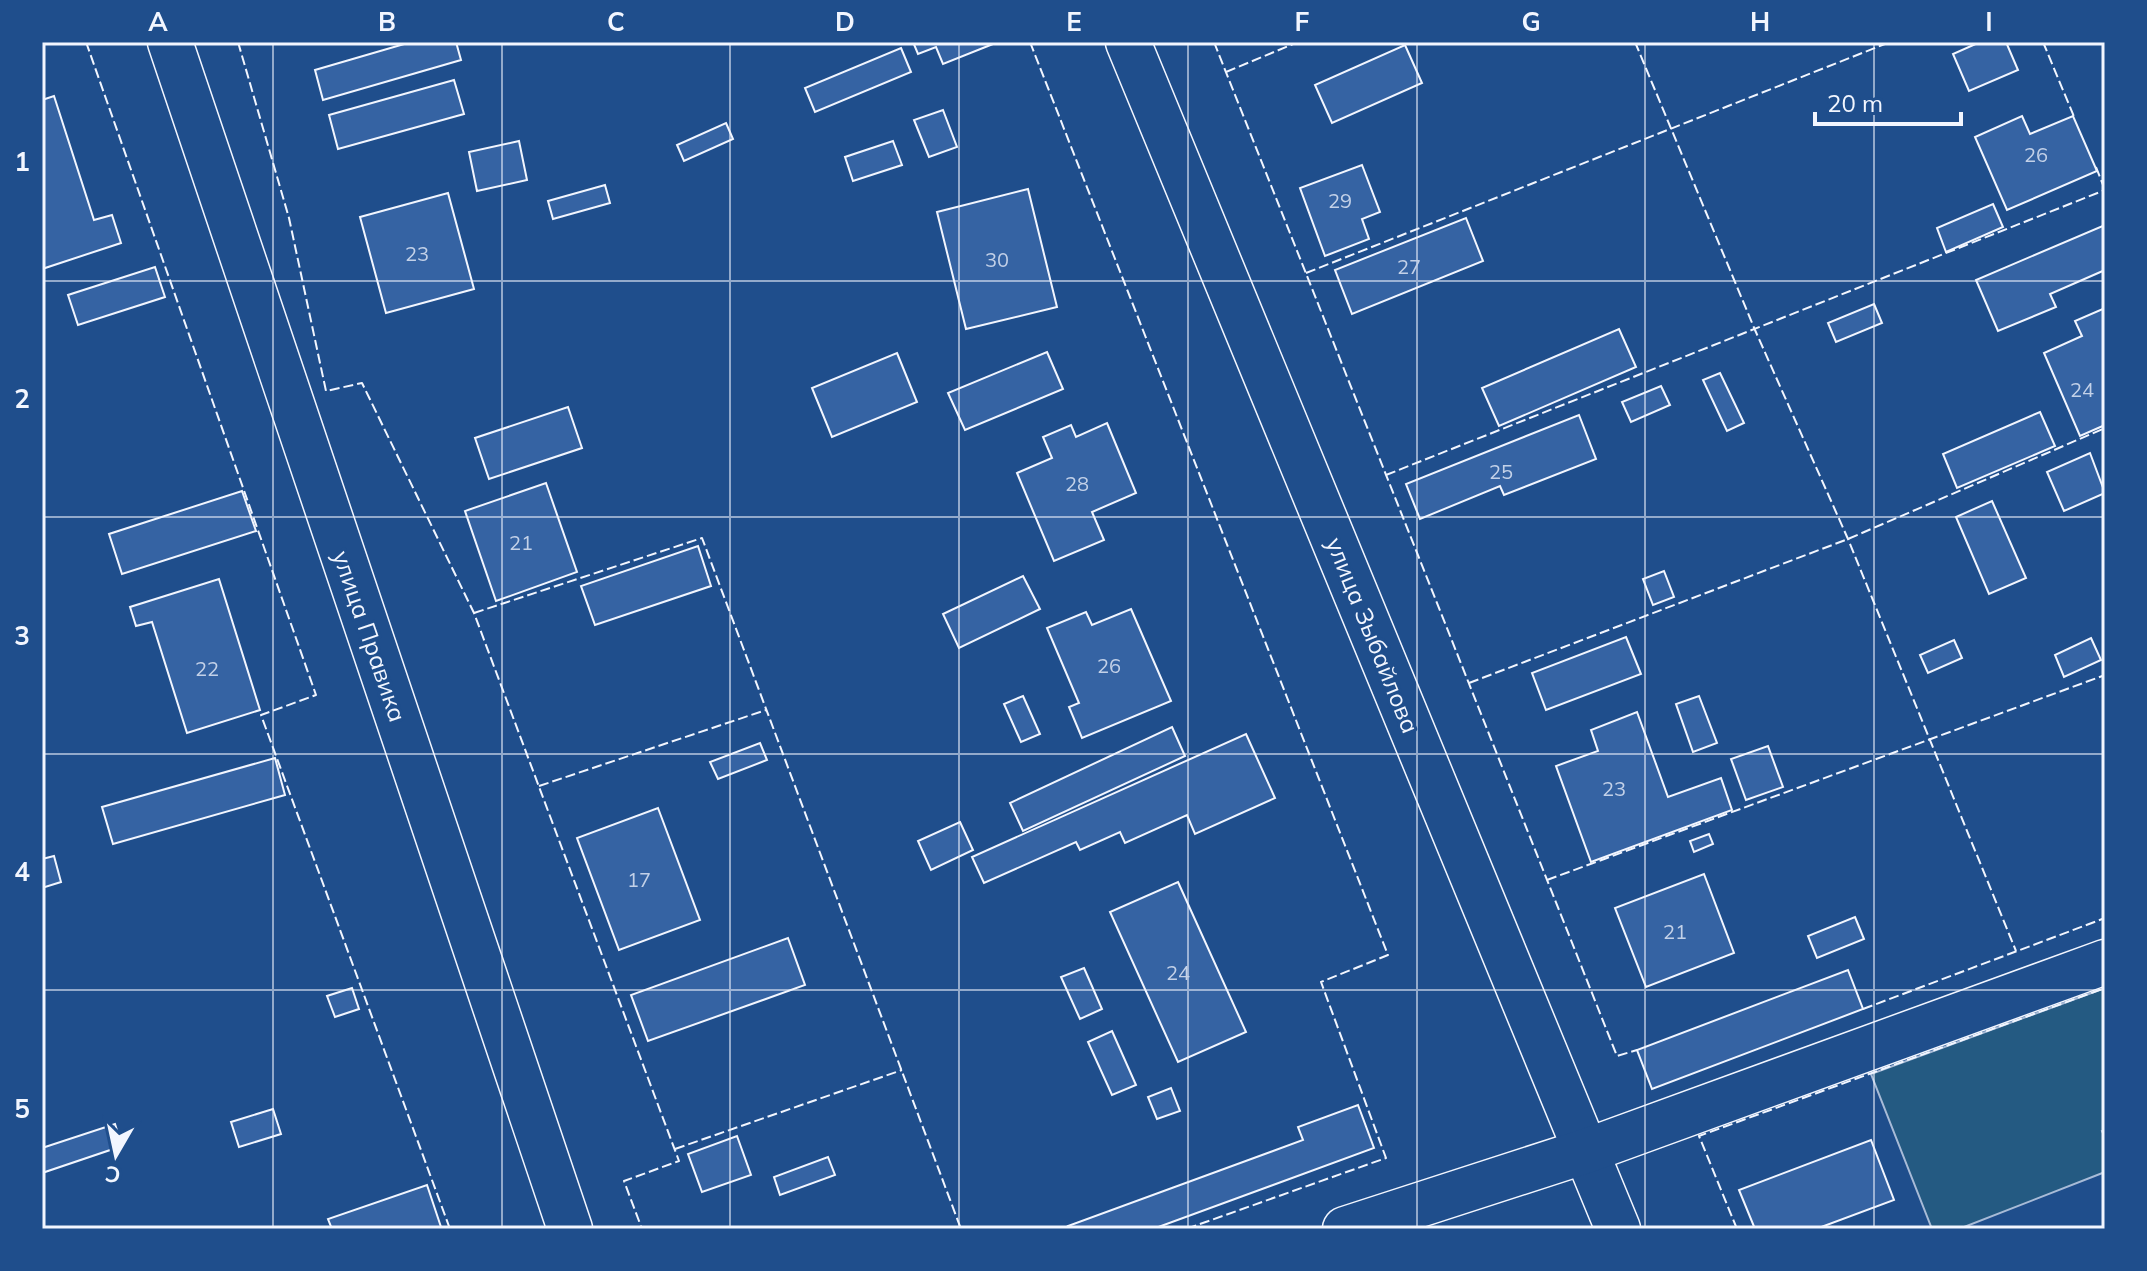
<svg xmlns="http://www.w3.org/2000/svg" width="2147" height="1271" font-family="Mulish,sans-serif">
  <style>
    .green { fill: #245a82; stroke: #a8bbd7; stroke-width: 2 }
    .building { fill: #3563a3; stroke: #f2f6ff; stroke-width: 2 }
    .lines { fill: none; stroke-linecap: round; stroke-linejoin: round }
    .minor-casing { stroke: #f2f6ff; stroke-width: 47 }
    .minor { stroke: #1f4e8c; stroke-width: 44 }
    .fence { stroke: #f2f6ff; stroke-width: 2; stroke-dasharray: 10 4; stroke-linecap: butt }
    .grid { fill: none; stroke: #f2f6ff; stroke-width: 2; stroke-opacity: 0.55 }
    .labels { text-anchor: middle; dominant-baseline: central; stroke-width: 6; stroke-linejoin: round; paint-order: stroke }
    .number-label { font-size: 20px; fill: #c3d1e8 }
    .street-label { font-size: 24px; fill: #f2f6ff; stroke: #1f4e8c }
    .neatline { fill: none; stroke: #f2f6ff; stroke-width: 3 }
    .grid-label { font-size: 26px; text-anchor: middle; font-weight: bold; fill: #f2f6ff }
  </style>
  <rect width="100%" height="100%" fill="#1f4e8c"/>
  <!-- green -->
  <path class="green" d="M 2105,988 L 2105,1130 L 2102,1131 L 2105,1138 L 2105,1172 L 1959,1229 L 1932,1229 L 1871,1074 Z"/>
  <!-- building -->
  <g class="building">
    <path d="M 411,42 L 456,42 L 461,60 L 323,100 L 315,70 Z"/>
    <path d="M 913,42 L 998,42 L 943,64 L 936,47 L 918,54 Z"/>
    <path d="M 1980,42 L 2006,42 L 2018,70 L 1969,91 L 1953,54 Z"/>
    <path d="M 1405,45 L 1422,83 L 1332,123 L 1315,85 Z"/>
    <path d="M 901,48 L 911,72 L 815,112 L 805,88 Z"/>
    <path d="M 454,80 L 464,114 L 338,149 L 329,115 Z"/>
    <path d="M 54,96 L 94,220 L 112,215 L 121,243 L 42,269 L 42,100 Z"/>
    <path d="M 943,110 L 957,147 L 929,157 L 914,120 Z"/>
    <path d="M 2022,116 L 2030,134 L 2073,116 L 2097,171 L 2007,210 L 1975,137 Z"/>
    <path d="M 726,123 L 733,139 L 684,161 L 677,145 Z"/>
    <path d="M 519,141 L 527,180 L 477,191 L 469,152 Z"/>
    <path d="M 893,141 L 902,165 L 853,181 L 845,157 Z"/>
    <path d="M 1362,165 L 1380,212 L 1362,219 L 1369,239 L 1325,256 L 1300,188 Z"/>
    <path d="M 605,185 L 610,203 L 553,219 L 548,201 Z"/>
    <path d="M 1028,189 L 1057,307 L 966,329 L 937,212 Z"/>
    <path d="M 448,193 L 474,289 L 386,313 L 360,217 Z"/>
    <path d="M 1993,204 L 2003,227 L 1946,252 L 1937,228 Z"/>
    <path d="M 1466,218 L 1483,261 L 1352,314 L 1335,270 Z"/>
    <path d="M 2105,225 L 2105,270 L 2050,294 L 2056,307 L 1998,331 L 1976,280 Z"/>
    <path d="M 155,267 L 165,297 L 78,325 L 68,295 Z"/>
    <path d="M 1874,304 L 1882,323 L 1836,342 L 1828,323 Z"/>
    <path d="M 2105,308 L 2105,425 L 2080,436 L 2044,353 L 2082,336 L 2075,321 Z"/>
    <path d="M 1619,329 L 1636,367 L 1499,426 L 1482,388 Z"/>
    <path d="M 1047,352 L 1063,389 L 965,430 L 948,393 Z"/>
    <path d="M 897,353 L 917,402 L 832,437 L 812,388 Z"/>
    <path d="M 1720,373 L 1744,423 L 1727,431 L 1703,380 Z"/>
    <path d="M 1661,386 L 1670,405 L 1631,422 L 1622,402 Z"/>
    <path d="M 568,407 L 582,448 L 489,479 L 475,438 Z"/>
    <path d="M 2040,412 L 2055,446 L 1957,488 L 1943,454 Z"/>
    <path d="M 1579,415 L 1596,459 L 1504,495 L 1500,486 L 1420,519 L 1406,484 Z"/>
    <path d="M 1107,423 L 1136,493 L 1092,512 L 1104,540 L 1054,561 L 1017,473 L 1052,458 L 1043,437 L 1071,425 L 1076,437 Z"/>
    <path d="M 2090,453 L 2105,493 L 2064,511 L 2047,472 Z"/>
    <path d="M 546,483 L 577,572 L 496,601 L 465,511 Z"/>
    <path d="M 242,491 L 256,531 L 122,574 L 109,534 Z"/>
    <path d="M 1992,501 L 2026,578 L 1989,594 L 1956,517 Z"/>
    <path d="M 698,546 L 711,586 L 595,625 L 581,586 Z"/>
    <path d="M 1664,571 L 1674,597 L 1653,605 L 1643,579 Z"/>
    <path d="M 1023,576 L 1040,609 L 959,648 L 943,614 Z"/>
    <path d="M 219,579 L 260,710 L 187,733 L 152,622 L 136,626 L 130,607 Z"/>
    <path d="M 1131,609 L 1171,701 L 1082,738 L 1069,707 L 1079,703 L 1047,628 L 1086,612 L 1092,625 Z"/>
    <path d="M 1626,637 L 1641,674 L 1546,710 L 1532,673 Z"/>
    <path d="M 2091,638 L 2101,660 L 2064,677 L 2055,655 Z"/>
    <path d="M 1954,640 L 1962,658 L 1928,673 L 1920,655 Z"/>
    <path d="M 1023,696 L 1040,734 L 1021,742 L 1004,704 Z"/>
    <path d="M 1699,696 L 1717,743 L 1693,752 L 1676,704 Z"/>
    <path d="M 1637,712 L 1668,797 L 1721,778 L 1732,810 L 1591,862 L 1556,766 L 1598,751 L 1591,730 Z"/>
    <path d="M 1172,727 L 1185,756 L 1023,831 L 1010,803 Z"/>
    <path d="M 1246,734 L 1275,798 L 1195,834 L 1187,815 L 1125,843 L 1120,832 L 1080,850 L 1076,842 L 984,883 L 972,857 Z"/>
    <path d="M 760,743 L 767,760 L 718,779 L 710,762 Z"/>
    <path d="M 1768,746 L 1783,787 L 1746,800 L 1731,759 Z"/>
    <path d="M 275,758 L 285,795 L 113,844 L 102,807 Z"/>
    <path d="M 658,808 L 700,920 L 619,950 L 577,838 Z"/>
    <path d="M 960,822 L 973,850 L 931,870 L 918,841 Z"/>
    <path d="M 1709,834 L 1713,844 L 1694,852 L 1690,841 Z"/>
    <path d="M 54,856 L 61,882 L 42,888 L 42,859 Z"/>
    <path d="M 1704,874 L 1734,953 L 1646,987 L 1615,908 Z"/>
    <path d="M 1178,882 L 1246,1032 L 1178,1062 L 1110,912 Z"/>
    <path d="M 1855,917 L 1864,939 L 1817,958 L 1808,936 Z"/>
    <path d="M 788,938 L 805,985 L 648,1041 L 631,995 Z"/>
    <path d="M 1084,968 L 1102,1009 L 1080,1019 L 1061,977 Z"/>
    <path d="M 1848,970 L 1863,1009 L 1652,1089 L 1637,1050 Z"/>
    <path d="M 352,988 L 359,1009 L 335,1017 L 327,996 Z"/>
    <path d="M 1112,1031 L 1136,1085 L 1112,1095 L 1088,1042 Z"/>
    <path d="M 1171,1088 L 1180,1111 L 1157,1119 L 1148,1097 Z"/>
    <path d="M 1358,1105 L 1374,1148 L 1153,1229 L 1070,1229 L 1068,1226 L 1303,1140 L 1298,1127 Z"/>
    <path d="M 273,1109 L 281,1134 L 239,1147 L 231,1122 Z"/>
    <path d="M 115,1124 L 122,1146 L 42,1173 L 42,1148 Z"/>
    <path d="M 737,1136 L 751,1175 L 702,1192 L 688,1154 Z"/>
    <path d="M 1871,1140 L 1894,1200 L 1816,1229 L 1755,1229 L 1739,1190 Z"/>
    <path d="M 828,1157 L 835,1175 L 780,1195 L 774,1177 Z"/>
    <path d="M 427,1185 L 441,1227 L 332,1229 L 328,1219 Z"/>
  </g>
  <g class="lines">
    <!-- minor casing -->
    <g class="minor-casing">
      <g id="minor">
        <path d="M 170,42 L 570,1229"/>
        <path d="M 1128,42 L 1618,1229"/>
        <path d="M 1345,1229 L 1586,1151 L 2105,962"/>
      </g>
    </g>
    <!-- minor -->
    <use href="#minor" class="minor"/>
    <!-- fence -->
    <g class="fence">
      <path d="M 86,42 L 316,695 L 261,715 L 450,1229"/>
      <path d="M 238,42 L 289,218 L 326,391 L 362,383 L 474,613 L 679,1161 L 624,1181 L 642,1229"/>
      <path d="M 1030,42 L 1388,955 L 1321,982 L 1386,1158 L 1186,1229"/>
      <path d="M 1214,42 L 1617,1056 L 1637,1050"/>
      <path d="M 1635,42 L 1755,330 L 1848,539 L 2016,951"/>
      <path d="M 2043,42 L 2075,119"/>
      <path d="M 1226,72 L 1298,42"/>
      <path d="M 2096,167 L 2105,190"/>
      <path d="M 1306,273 L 1890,42"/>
      <path d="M 1386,475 L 2105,190"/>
      <path d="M 474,613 L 702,538 L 961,1229"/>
      <path d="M 1469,683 L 1848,539 L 2105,428"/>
      <path d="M 539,786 L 766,710"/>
      <path d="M 1547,880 L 2105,675"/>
      <path d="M 1863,1009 L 2105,918"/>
      <path d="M 675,1149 L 902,1070"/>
      <path d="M 1440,1229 L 1445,1229"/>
      <path d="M 1737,1229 L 1699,1136 L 2105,988"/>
    </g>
  </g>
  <!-- grid -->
  <path class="grid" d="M 273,42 L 273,1229M 502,42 L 502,1229M 730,42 L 730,1229M 959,42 L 959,1229M 1188,42 L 1188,1229M 1417,42 L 1417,1229M 1645,42 L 1645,1229M 1874,42 L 1874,1229M 42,281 L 2105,281M 42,517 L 2105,517M 42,754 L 2105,754M 42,990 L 2105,990"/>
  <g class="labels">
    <!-- number labels -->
    <g class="number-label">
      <text x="2036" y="154">26</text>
      <text x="1340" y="200">29</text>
      <text x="417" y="253">23</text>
      <text x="997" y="259">30</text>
      <text x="1409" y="266">27</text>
      <text x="2082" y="389">24</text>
      <text x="1501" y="471">25</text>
      <text x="1077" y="483">28</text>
      <text x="521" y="542">21</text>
      <text x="1109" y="665">26</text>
      <text x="207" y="668">22</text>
      <text x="1614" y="788">23</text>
      <text x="639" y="879">17</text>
      <text x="1675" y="931">21</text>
      <text x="1178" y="972">24</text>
    </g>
    <!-- street labels -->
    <g class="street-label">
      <text transform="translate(1373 635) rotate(68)">улица Зыбайлова</text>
      <text transform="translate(370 636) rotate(71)">улица Правика</text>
    </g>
  </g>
  <!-- border -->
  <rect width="2147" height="1271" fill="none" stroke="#1f4e8c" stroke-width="88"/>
  <!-- north arrow -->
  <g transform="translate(116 1155) rotate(189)" stroke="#1f4e8c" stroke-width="6" paint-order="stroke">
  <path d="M0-6L14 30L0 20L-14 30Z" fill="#f2f6ff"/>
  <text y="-12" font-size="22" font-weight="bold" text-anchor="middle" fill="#f2f6ff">С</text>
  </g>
  <!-- scale -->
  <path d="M1815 112v12h146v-12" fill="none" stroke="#f2f6ff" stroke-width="4"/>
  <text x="1827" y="112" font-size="24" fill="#f2f6ff" stroke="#1f4e8c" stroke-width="6" paint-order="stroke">20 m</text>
  <rect x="44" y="44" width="2059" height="1183" class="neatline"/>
  <g class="grid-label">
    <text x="158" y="31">A</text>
    <text x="387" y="31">B</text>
    <text x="616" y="31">C</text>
    <text x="845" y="31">D</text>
    <text x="1074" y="31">E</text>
    <text x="1302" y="31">F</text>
    <text x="1531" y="31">G</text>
    <text x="1760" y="31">H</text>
    <text x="1989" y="31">I</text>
    <text x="22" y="171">1</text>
    <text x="22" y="408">2</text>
    <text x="22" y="645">3</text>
    <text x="22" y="881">4</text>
    <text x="22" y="1118">5</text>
  </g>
</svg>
